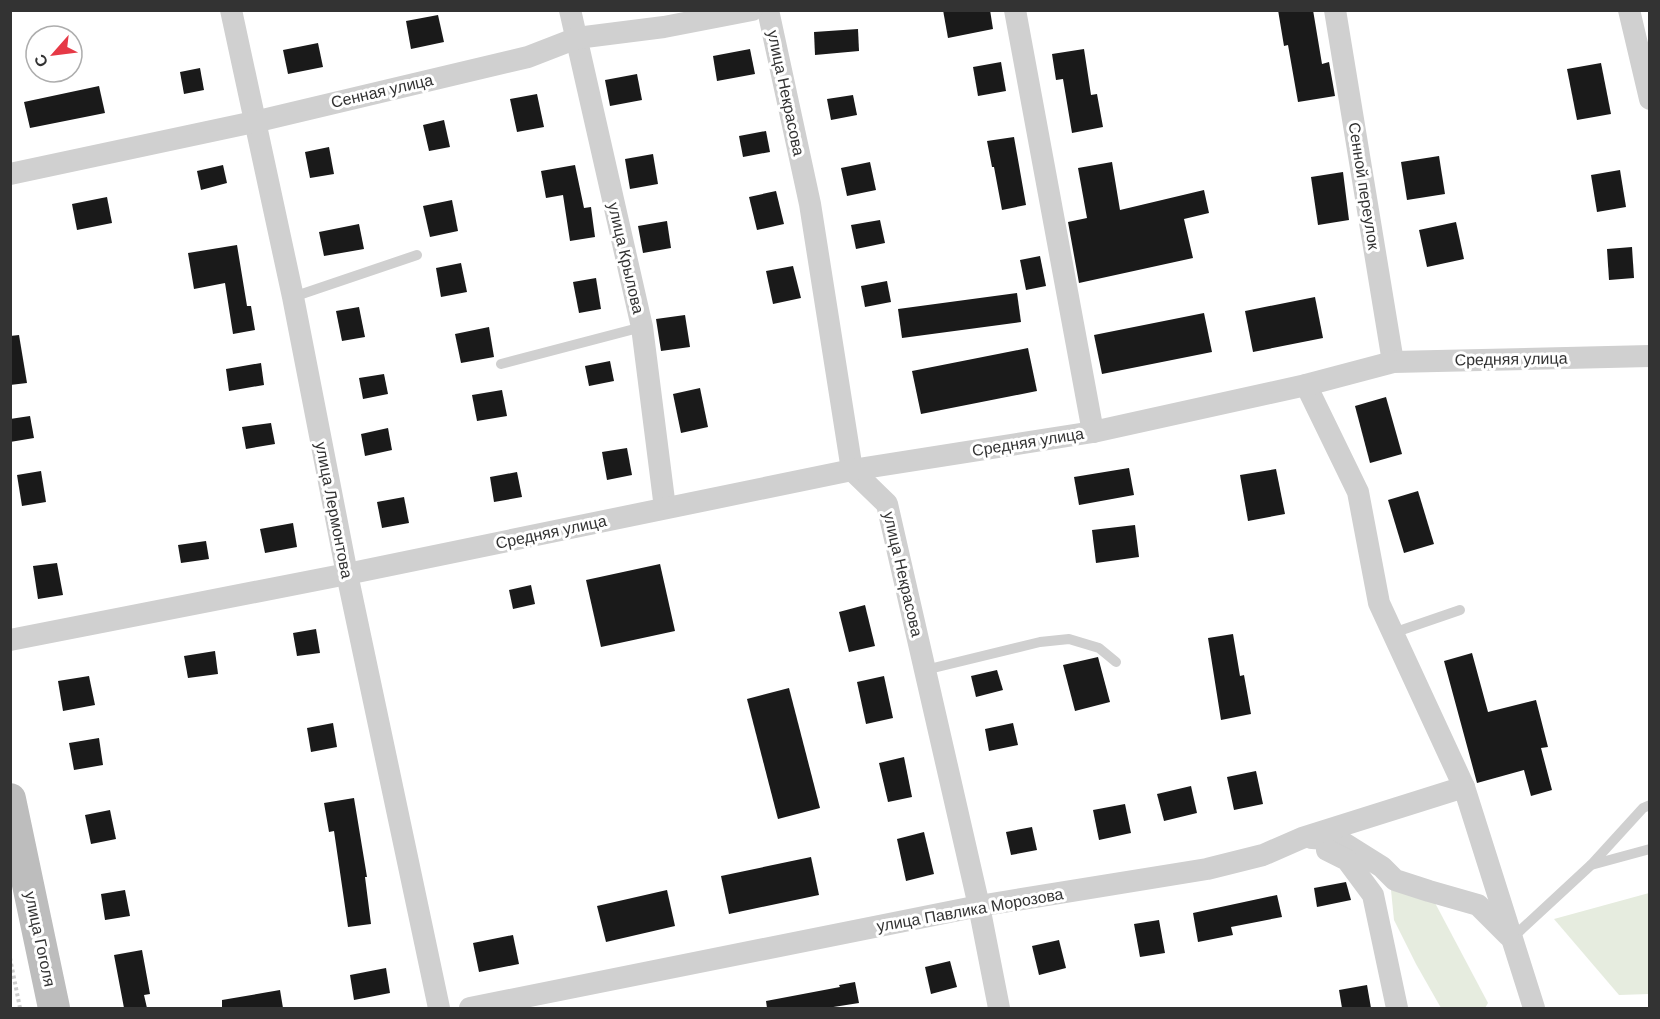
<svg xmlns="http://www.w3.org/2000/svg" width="1660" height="1019" font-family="Helvetica,sans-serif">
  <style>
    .green { fill: #e6ecdf }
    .building { fill: #1a1a1a }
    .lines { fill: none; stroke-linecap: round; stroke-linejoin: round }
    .path { stroke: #cdcdcd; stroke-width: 4; stroke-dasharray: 3 3; stroke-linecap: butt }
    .lane { stroke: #d0d0d0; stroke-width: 10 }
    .street { stroke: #d0d0d0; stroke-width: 22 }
    .secondary { stroke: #bdbdbd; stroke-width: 32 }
    .labels { text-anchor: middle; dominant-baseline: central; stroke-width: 6; stroke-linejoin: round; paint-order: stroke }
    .street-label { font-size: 16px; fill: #333; stroke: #fff }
  </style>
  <rect width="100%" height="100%" fill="#fff"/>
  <!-- green -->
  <g class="green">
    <path d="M 1391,890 L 1434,901 L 1488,1003 L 1485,1008 L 1441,1008 L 1416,964 L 1394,920 Z"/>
    <path d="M 1649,893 L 1649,994 L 1619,995 L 1554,919 Z"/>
  </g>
  <!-- building -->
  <g class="building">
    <path d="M 943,10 L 990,10 L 993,29 L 948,38 Z"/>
    <path d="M 1278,10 L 1313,10 L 1322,64 L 1329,62 L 1335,96 L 1298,102 L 1288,45 L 1284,46 Z"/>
    <path d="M 438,15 L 444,42 L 411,49 L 406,21 Z"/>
    <path d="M 858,29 L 859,51 L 815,55 L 814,32 Z"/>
    <path d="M 318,43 L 323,67 L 288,74 L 283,50 Z"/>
    <path d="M 750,49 L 755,74 L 717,81 L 713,56 Z"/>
    <path d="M 1084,49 L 1091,95 L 1097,94 L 1103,127 L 1072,133 L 1063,79 L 1056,80 L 1052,54 Z"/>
    <path d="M 1001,62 L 1006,91 L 978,96 L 973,67 Z"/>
    <path d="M 1601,63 L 1611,114 L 1577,120 L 1567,69 Z"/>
    <path d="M 200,68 L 204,90 L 184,94 L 180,72 Z"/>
    <path d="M 637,74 L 642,100 L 610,106 L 605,80 Z"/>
    <path d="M 99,86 L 105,113 L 30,128 L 24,102 Z"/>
    <path d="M 537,94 L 544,127 L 517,132 L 510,99 Z"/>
    <path d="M 853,95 L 857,115 L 831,120 L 827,99 Z"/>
    <path d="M 444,120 L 450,147 L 429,151 L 423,125 Z"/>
    <path d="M 766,131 L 770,152 L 743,157 L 739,136 Z"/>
    <path d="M 1014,137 L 1026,205 L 1002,210 L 994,167 L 992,167 L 987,141 Z"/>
    <path d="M 329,147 L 334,174 L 310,178 L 305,152 Z"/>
    <path d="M 653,154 L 658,184 L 630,189 L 625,159 Z"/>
    <path d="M 1439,156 L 1445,194 L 1407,200 L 1401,162 Z"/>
    <path d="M 870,162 L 876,190 L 847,196 L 841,168 Z"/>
    <path d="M 1112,162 L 1120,210 L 1204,190 L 1209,213 L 1184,219 L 1193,258 L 1079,283 L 1068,222 L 1087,218 L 1078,168 Z"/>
    <path d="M 223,165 L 227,183 L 201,190 L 197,171 Z"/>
    <path d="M 575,165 L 584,208 L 591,207 L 595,237 L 570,241 L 563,195 L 546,198 L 541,171 Z"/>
    <path d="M 1620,170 L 1626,207 L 1597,212 L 1591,175 Z"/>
    <path d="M 1343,172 L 1349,220 L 1318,225 L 1311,177 Z"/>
    <path d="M 776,191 L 784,224 L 757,230 L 749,197 Z"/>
    <path d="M 107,197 L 112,223 L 77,230 L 72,204 Z"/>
    <path d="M 452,200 L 458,231 L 430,237 L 423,206 Z"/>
    <path d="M 880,220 L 885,243 L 856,249 L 851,225 Z"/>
    <path d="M 667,221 L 671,248 L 643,253 L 638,226 Z"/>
    <path d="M 1456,222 L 1464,259 L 1427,267 L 1419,230 Z"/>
    <path d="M 359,224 L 364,249 L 324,256 L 319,232 Z"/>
    <path d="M 237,245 L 247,306 L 251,306 L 255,330 L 233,334 L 225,283 L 194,289 L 188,253 Z"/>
    <path d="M 1632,247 L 1634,278 L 1609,280 L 1607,249 Z"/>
    <path d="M 1040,256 L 1046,286 L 1026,290 L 1020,260 Z"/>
    <path d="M 461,263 L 467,292 L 441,297 L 436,268 Z"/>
    <path d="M 793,266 L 801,298 L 773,304 L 766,271 Z"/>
    <path d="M 596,278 L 601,309 L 579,313 L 573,282 Z"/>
    <path d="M 887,281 L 891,302 L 865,307 L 861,286 Z"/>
    <path d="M 1017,293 L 1021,322 L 902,338 L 898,309 Z"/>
    <path d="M 1315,297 L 1323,338 L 1253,352 L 1245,311 Z"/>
    <path d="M 359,307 L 365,337 L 342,341 L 336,311 Z"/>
    <path d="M 1204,313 L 1212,352 L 1102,374 L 1094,335 Z"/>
    <path d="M 685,315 L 690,347 L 661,351 L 656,319 Z"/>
    <path d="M 489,327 L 494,357 L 461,363 L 455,334 Z"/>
    <path d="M 19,335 L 27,383 L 10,385 L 10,336 Z"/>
    <path d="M 1028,348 L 1037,391 L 921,414 L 912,371 Z"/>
    <path d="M 610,361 L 614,381 L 589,386 L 585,366 Z"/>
    <path d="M 261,363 L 264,385 L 229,391 L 226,369 Z"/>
    <path d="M 384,374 L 388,394 L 363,399 L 359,378 Z"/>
    <path d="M 700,388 L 708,427 L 681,433 L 673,394 Z"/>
    <path d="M 502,390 L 507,416 L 477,421 L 472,395 Z"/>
    <path d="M 1386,397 L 1402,454 L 1370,463 L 1355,406 Z"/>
    <path d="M 30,416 L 34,438 L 10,442 L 10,419 Z"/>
    <path d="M 271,423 L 275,444 L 246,449 L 242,427 Z"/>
    <path d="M 388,428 L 392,450 L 365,456 L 361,434 Z"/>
    <path d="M 627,448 L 632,475 L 607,480 L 602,452 Z"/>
    <path d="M 1129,468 L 1134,495 L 1079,505 L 1074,477 Z"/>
    <path d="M 1276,469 L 1285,514 L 1248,521 L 1240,475 Z"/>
    <path d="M 41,471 L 46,502 L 22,506 L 17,475 Z"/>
    <path d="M 517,472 L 522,497 L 494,502 L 490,477 Z"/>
    <path d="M 1418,491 L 1434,544 L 1404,553 L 1388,500 Z"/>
    <path d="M 404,497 L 409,523 L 382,528 L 377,502 Z"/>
    <path d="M 293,523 L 297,547 L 265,553 L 260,529 Z"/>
    <path d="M 1135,525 L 1139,557 L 1096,563 L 1092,530 Z"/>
    <path d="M 206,541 L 209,559 L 181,563 L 178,545 Z"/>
    <path d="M 57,563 L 63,595 L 38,599 L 33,566 Z"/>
    <path d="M 660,564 L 675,631 L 601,647 L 586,580 Z"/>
    <path d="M 531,585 L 535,604 L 513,609 L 509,590 Z"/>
    <path d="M 865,605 L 875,646 L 849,652 L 839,612 Z"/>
    <path d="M 316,629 L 320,653 L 297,656 L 293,633 Z"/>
    <path d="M 1233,634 L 1240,676 L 1244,675 L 1251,714 L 1221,720 L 1208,638 Z"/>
    <path d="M 215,651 L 218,674 L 188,678 L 184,656 Z"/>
    <path d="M 1472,653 L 1488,712 L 1536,700 L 1548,747 L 1541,748 L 1552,790 L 1531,796 L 1524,770 L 1477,783 L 1444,661 Z"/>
    <path d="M 1098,657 L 1110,702 L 1075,711 L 1063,665 Z"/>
    <path d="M 997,670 L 1003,690 L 976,697 L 971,676 Z"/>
    <path d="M 89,676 L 95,705 L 63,711 L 58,681 Z"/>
    <path d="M 884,676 L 893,718 L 866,724 L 857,682 Z"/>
    <path d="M 789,688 L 820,808 L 778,819 L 747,699 Z"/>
    <path d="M 333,723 L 337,747 L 311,752 L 307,728 Z"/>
    <path d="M 1013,723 L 1018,745 L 989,751 L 985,729 Z"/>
    <path d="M 99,738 L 103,765 L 74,770 L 69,743 Z"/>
    <path d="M 904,757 L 912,797 L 888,802 L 879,763 Z"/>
    <path d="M 1256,771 L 1263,804 L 1234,810 L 1227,777 Z"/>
    <path d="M 1191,786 L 1197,813 L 1164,821 L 1157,794 Z"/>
    <path d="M 354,798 L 367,877 L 365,877 L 371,924 L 348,927 L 334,831 L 329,832 L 324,803 Z"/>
    <path d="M 1125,804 L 1131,833 L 1099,840 L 1093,810 Z"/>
    <path d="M 110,810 L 116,839 L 91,844 L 85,815 Z"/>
    <path d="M 1032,827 L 1037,850 L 1011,855 L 1006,832 Z"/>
    <path d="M 924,832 L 934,874 L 906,881 L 897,839 Z"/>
    <path d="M 811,857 L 819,895 L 729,914 L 721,876 Z"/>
    <path d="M 1346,882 L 1351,900 L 1317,907 L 1314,888 Z"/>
    <path d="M 125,890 L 130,916 L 105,920 L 101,894 Z"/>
    <path d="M 667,890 L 675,926 L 606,942 L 597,906 Z"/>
    <path d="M 1277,895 L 1282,917 L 1231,927 L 1233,935 L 1198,942 L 1193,913 Z"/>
    <path d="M 1159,920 L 1165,953 L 1140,957 L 1134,924 Z"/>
    <path d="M 513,935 L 519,964 L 479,972 L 473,943 Z"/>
    <path d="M 1059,940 L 1066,968 L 1039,975 L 1032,946 Z"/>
    <path d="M 142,950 L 150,994 L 144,995 L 147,1008 L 124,1008 L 114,955 Z"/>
    <path d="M 950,961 L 957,987 L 931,994 L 925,967 Z"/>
    <path d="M 386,968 L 390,993 L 354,1000 L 350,975 Z"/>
    <path d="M 855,982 L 859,1003 L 827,1008 L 767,1008 L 766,1001 L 840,987 L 839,985 Z"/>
    <path d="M 1367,985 L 1371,1008 L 1342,1008 L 1339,990 Z"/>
    <path d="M 280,990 L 283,1008 L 222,1008 L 222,1000 Z"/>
  </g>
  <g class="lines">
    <!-- path -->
    <path class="path" d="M 10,958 L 20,1008"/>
    <!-- lane -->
    <g class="lane">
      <path d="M 293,297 L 417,255"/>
      <path d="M 501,364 L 642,327"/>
      <path d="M 1393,633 L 1460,610"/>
      <path d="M 925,670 L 1040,642 L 1069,639 L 1099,648 L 1116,662"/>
      <path d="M 1591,865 L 1643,808 L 1650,805"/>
      <path d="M 1511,939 L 1591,865 L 1650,849"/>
    </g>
    <!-- street -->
    <g class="street">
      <path d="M 231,10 L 293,297 L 347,574 L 439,1008"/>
      <path d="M 570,10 L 642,327 L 665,508"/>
      <path d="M 768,10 L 810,204 L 852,470 L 887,504 L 979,906 L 999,1008"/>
      <path d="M 1015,10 L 1093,432"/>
      <path d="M 1335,10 L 1393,362"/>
      <path d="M 1629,10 L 1650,99"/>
      <path d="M 10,174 L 254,122 L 528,57 L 577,38 L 664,27 L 752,10"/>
      <path d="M 1306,385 L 1358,492 L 1379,603 L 1464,787 L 1534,1008"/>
      <path d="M 10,640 L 347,574 L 852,470 L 1093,432 L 1306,385 L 1393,362 L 1650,356"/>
      <path d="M 1312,838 L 1339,840 L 1382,867 L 1395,880 L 1429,891 L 1478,905 L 1508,935"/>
      <path d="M 1327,850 L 1347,860 L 1373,895 L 1397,1008"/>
      <path d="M 470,1008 L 979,906 L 1207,869 L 1263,855 L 1302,838 L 1464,787"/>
    </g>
    <!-- secondary -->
    <path class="secondary" d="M 10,799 L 54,1008"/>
  </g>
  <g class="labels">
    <!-- street labels -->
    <g class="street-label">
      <text transform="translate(382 91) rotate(-13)">Сенная улица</text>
      <text transform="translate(786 93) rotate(78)">улица Некрасова</text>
      <text transform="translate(1364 186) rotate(81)">Сенной переулок</text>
      <text transform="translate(626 258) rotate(77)">улица Крылова</text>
      <text transform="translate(1511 359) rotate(-1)">Средняя улица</text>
      <text transform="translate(1028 442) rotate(-9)">Средняя улица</text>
      <text transform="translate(334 510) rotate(79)">улица Лермонтова</text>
      <text transform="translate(551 532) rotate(-12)">Средняя улица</text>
      <text transform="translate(903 574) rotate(77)">улица Некрасова</text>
      <text transform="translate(970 910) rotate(-10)">улица Павлика Морозова</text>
      <text transform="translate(40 939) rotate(78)">улица Гоголя</text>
    </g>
  </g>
  <!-- border -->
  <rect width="1660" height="1019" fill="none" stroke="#333333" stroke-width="24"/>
  <!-- north arrow -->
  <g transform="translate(54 54) rotate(242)"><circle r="28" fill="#ffffff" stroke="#adadad" stroke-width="1.5"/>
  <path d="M0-4.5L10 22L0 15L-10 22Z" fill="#e63946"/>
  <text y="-9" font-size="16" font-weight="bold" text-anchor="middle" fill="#333333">С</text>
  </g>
</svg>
